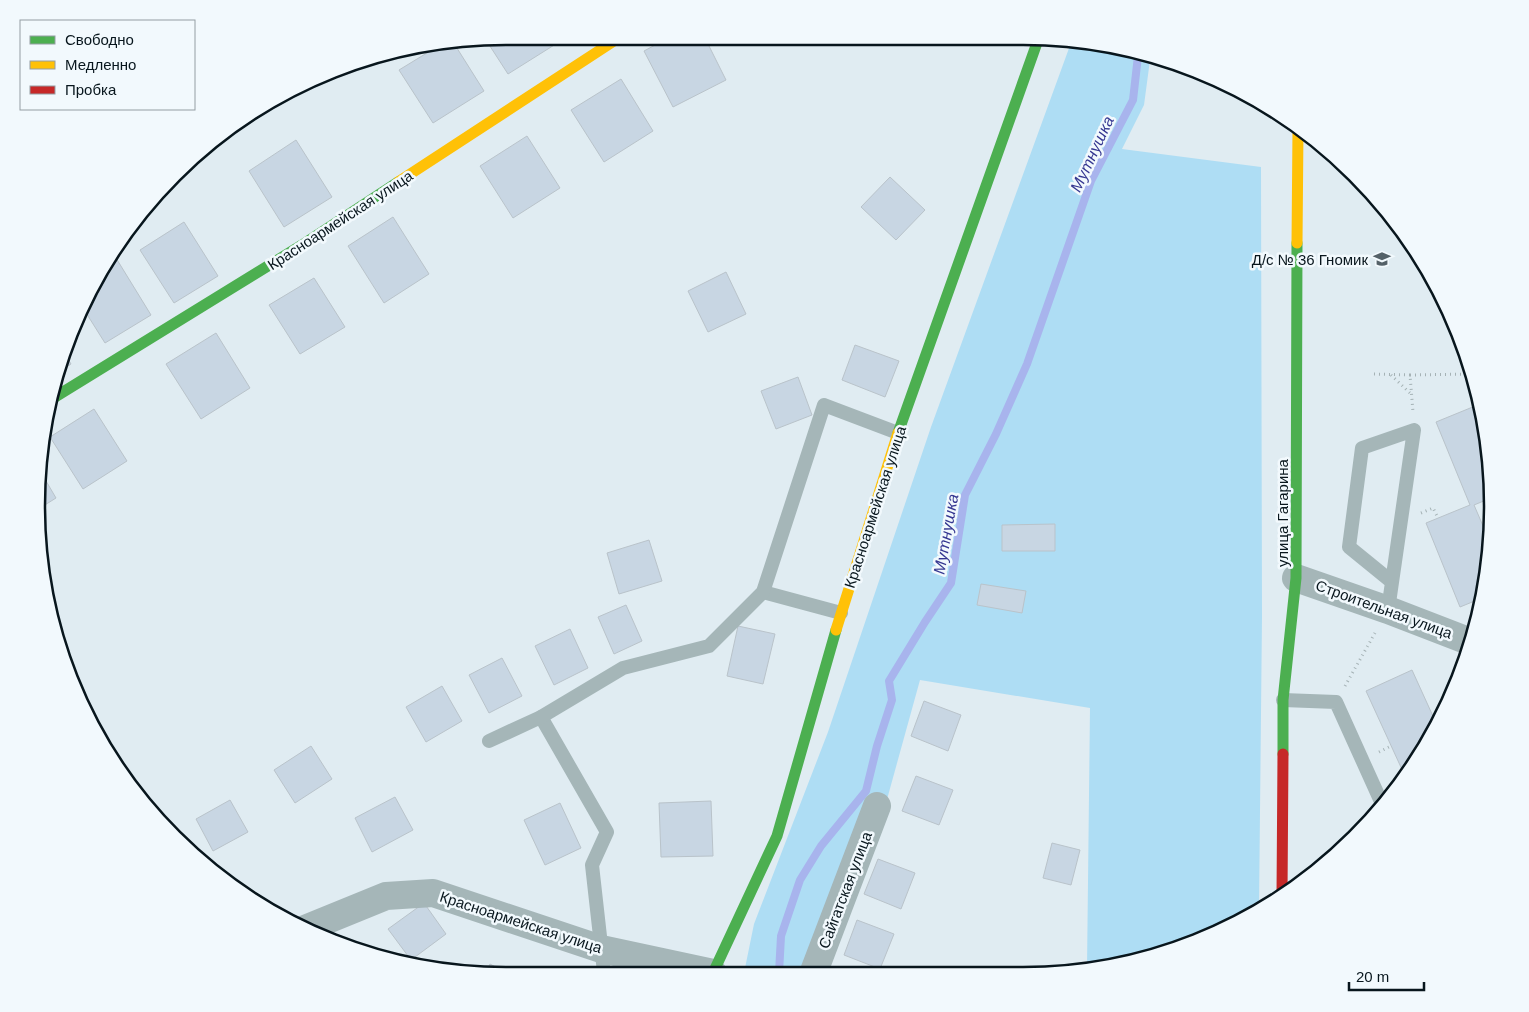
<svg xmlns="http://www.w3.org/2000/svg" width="1529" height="1012" font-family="Helvetica,sans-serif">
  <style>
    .green { fill: #aeddf4 }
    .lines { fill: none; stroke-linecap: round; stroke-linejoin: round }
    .stream { stroke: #a8b4ed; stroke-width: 8 }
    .building { fill: #c8d6e3; stroke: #b9c3ca }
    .path { stroke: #a5b2b5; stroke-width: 3; stroke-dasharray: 1 4; stroke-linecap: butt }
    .lane { stroke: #a5b6b8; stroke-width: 14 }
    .street { stroke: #a5b6b8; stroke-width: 28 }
    .fast { stroke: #4caf50; stroke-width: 11 }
    .slow { stroke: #ffc107; stroke-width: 11 }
    .jam { stroke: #c62828; stroke-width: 11 }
    .labels { text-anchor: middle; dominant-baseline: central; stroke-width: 5; stroke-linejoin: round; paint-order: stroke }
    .street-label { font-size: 15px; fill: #08161d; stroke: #f2f9fd }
    .poi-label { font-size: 15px; fill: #08161d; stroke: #f2f9fd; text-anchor: end }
    .water-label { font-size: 16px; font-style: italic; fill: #353791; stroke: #f2f9fd }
    .rim { fill: none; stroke: #08161d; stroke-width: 2.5 }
  </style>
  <rect width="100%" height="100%" fill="#e0ecf2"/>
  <!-- green -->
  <path class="green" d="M 1072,40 L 1085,40 L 1150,60 L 1144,105 L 1122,149 L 1261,167 L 1262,616 L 1259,910 L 1231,927 L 1144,960 L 1087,969 L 1090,708 L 920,680 L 886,803 L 805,974 L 744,973 L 754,924 L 828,732 L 931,427 Z"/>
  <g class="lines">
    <!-- stream -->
    <path class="stream" d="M 779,973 L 781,936 L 800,880 L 821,846 L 866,791 L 877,746 L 892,700 L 889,681 L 925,622 L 951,583 L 965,495 L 996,434 L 1027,364 L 1091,181 L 1133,100 L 1138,56"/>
  </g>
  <!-- building -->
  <g class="building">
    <path d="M 506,36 L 556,37 L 559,42 L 508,74 L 486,40 Z"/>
    <path d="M 670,37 L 705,38 L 726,80 L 673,107 L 644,51 Z"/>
    <path d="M 455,45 L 484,91 L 433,123 L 399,70 L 435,48 Z"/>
    <path d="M 621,79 L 653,131 L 604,162 L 571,110 Z"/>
    <path d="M 527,136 L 560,188 L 513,218 L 480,166 Z"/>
    <path d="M 296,140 L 332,197 L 284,227 L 249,171 Z"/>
    <path d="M 890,177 L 925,210 L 896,240 L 861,207 Z"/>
    <path d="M 393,217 L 429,274 L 384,303 L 348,246 Z"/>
    <path d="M 184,222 L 218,276 L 174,303 L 140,250 Z"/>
    <path d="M 116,258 L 151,315 L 105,343 L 83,308 L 109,263 Z"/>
    <path d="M 726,272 L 746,314 L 708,332 L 688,291 Z"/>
    <path d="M 314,278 L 345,327 L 300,354 L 269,305 Z"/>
    <path d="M 216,333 L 250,388 L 201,419 L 166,364 Z"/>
    <path d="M 855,345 L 899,361 L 885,397 L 842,380 Z"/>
    <path d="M 65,354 L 71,364 L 62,370 Z"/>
    <path d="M 798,377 L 812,415 L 776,429 L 761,391 Z"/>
    <path d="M 1480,404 L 1492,476 L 1491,498 L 1474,505 L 1490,542 L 1489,568 L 1482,598 L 1460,607 L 1426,523 L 1470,505 L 1436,422 Z"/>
    <path d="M 94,409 L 127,461 L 83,489 L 50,437 Z"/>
    <path d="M 39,469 L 56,498 L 40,508 L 37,475 Z"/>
    <path d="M 1055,524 L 1055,551 L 1002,551 L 1002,525 Z"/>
    <path d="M 649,540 L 662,581 L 619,594 L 607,553 Z"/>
    <path d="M 981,584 L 1026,591 L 1022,613 L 977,605 Z"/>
    <path d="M 626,605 L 642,641 L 614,654 L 598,617 Z"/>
    <path d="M 738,626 L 775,634 L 763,684 L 727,676 Z"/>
    <path d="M 570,629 L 588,668 L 554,685 L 535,646 Z"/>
    <path d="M 502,658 L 522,696 L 489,713 L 469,675 Z"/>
    <path d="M 1412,670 L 1437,725 L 1430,741 L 1405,776 L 1366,691 Z"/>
    <path d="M 442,686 L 462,721 L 426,742 L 406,707 Z"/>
    <path d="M 924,701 L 961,715 L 948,751 L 911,736 Z"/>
    <path d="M 311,746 L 332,779 L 295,803 L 274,770 Z"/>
    <path d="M 916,776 L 953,790 L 939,825 L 902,811 Z"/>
    <path d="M 395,797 L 413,830 L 372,852 L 355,818 Z"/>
    <path d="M 230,800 L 248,832 L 213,851 L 196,819 Z"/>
    <path d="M 711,801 L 713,856 L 661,857 L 659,803 Z"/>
    <path d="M 560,803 L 581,848 L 545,865 L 524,820 Z"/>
    <path d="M 1052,843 L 1080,850 L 1071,885 L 1043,878 Z"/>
    <path d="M 878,859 L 915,873 L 901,909 L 864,894 Z"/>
    <path d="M 424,903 L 446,934 L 411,960 L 388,929 Z"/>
    <path d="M 857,920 L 894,934 L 880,969 L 844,955 Z"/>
    <path d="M 490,964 L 505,972 L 486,972 Z"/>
  </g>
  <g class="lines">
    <!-- path -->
    <g class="path">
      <path d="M 1374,374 L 1410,375 L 1413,412"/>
      <path d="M 1391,375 L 1411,394"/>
      <path d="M 1410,375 L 1473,374"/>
      <path d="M 1421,513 L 1433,508 L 1438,518"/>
      <path d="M 1345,686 L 1375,633"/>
      <path d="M 1379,752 L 1391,746"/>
    </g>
    <!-- lane -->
    <g class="lane">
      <path d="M 763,592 L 841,613"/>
      <path d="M 1388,610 L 1414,430 L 1362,448 L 1349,547 L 1392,582"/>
      <path d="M 1283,700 L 1336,702 L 1383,806"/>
      <path d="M 541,717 L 607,832 L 592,865 L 604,972"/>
      <path d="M 489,741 L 541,717 L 623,668 L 709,646 L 763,592 L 824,405 L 898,433"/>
    </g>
    <!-- street -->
    <g class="street">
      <path d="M 1296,578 L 1388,610 L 1471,642"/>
      <path d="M 305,929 L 386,896 L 433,893 L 601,949 L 713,973"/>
      <path d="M 813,974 L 877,806"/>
    </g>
    <!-- fast -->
    <g class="fast">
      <path d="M 55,397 L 302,245 L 398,182"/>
      <path d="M 898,433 L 1038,40"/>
      <path d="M 1283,754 L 1283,700 L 1296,578 L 1297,243"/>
      <path d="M 713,973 L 777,836 L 836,630"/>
    </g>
    <!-- slow -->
    <g class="slow">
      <path d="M 398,182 L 620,37"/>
      <path d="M 1297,243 L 1298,129"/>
      <path d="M 836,630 L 898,433"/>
    </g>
    <!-- jam -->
    <path class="jam" d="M 1282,896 L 1283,754"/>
  </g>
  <!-- icons -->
  <defs>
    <g id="school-bare" transform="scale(1.35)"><path d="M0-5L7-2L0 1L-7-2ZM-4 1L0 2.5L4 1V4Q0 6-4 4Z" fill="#546168" stroke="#f2f9fd" stroke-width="2.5" paint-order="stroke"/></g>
  </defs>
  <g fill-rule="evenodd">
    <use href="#school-bare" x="1382" y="259"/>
  </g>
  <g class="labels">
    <!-- street labels -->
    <g class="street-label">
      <text transform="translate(340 220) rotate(-33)">Красноармейская улица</text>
      <text transform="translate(875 507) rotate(-72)">Красноармейская улица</text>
      <text transform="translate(1282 513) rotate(-90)">улица Гагарина</text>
      <text transform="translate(1384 609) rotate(20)">Строительная улица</text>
      <text transform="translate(845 890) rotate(-69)">Сайгатская улица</text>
      <text transform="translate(521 922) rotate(18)">Красноармейская улица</text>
    </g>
    <!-- poi labels -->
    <g class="poi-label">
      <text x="1368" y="259">Д/с № 36 Гномик</text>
    </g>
    <!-- water labels -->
    <g class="water-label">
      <text transform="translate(1092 154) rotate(-65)">Мутнушка</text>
      <text transform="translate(946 534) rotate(-80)">Мутнушка</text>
    </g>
  </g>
  <!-- crop -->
  <path d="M0 0H1529V1012H0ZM506 45H1023A461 461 0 0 1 1484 506V506A461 461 0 0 1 1023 967H506A461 461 0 0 1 45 506V506A461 461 0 0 1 506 45Z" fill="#f2f9fd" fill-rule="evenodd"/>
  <path class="rim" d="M506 45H1023A461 461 0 0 1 1484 506V506A461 461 0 0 1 1023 967H506A461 461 0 0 1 45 506V506A461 461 0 0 1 506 45Z"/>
  <!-- legend -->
  <rect x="20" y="20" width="175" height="90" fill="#f2f9fd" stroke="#949ea3"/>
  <rect x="30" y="36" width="25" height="8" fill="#4caf50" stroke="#949ea3"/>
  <text x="65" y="45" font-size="15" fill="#08161d">Свободно</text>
  <rect x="30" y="61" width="25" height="8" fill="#ffc107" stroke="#949ea3"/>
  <text x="65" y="70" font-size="15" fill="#08161d">Медленно</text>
  <rect x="30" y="86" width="25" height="8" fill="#c62828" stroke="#949ea3"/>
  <text x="65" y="95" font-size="15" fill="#08161d">Пробка</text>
  <!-- scale -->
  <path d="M1349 982v8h75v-8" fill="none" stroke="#08161d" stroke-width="2.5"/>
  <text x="1356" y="982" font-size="15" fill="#08161d" stroke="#f2f9fd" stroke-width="4" paint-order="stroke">20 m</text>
</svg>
